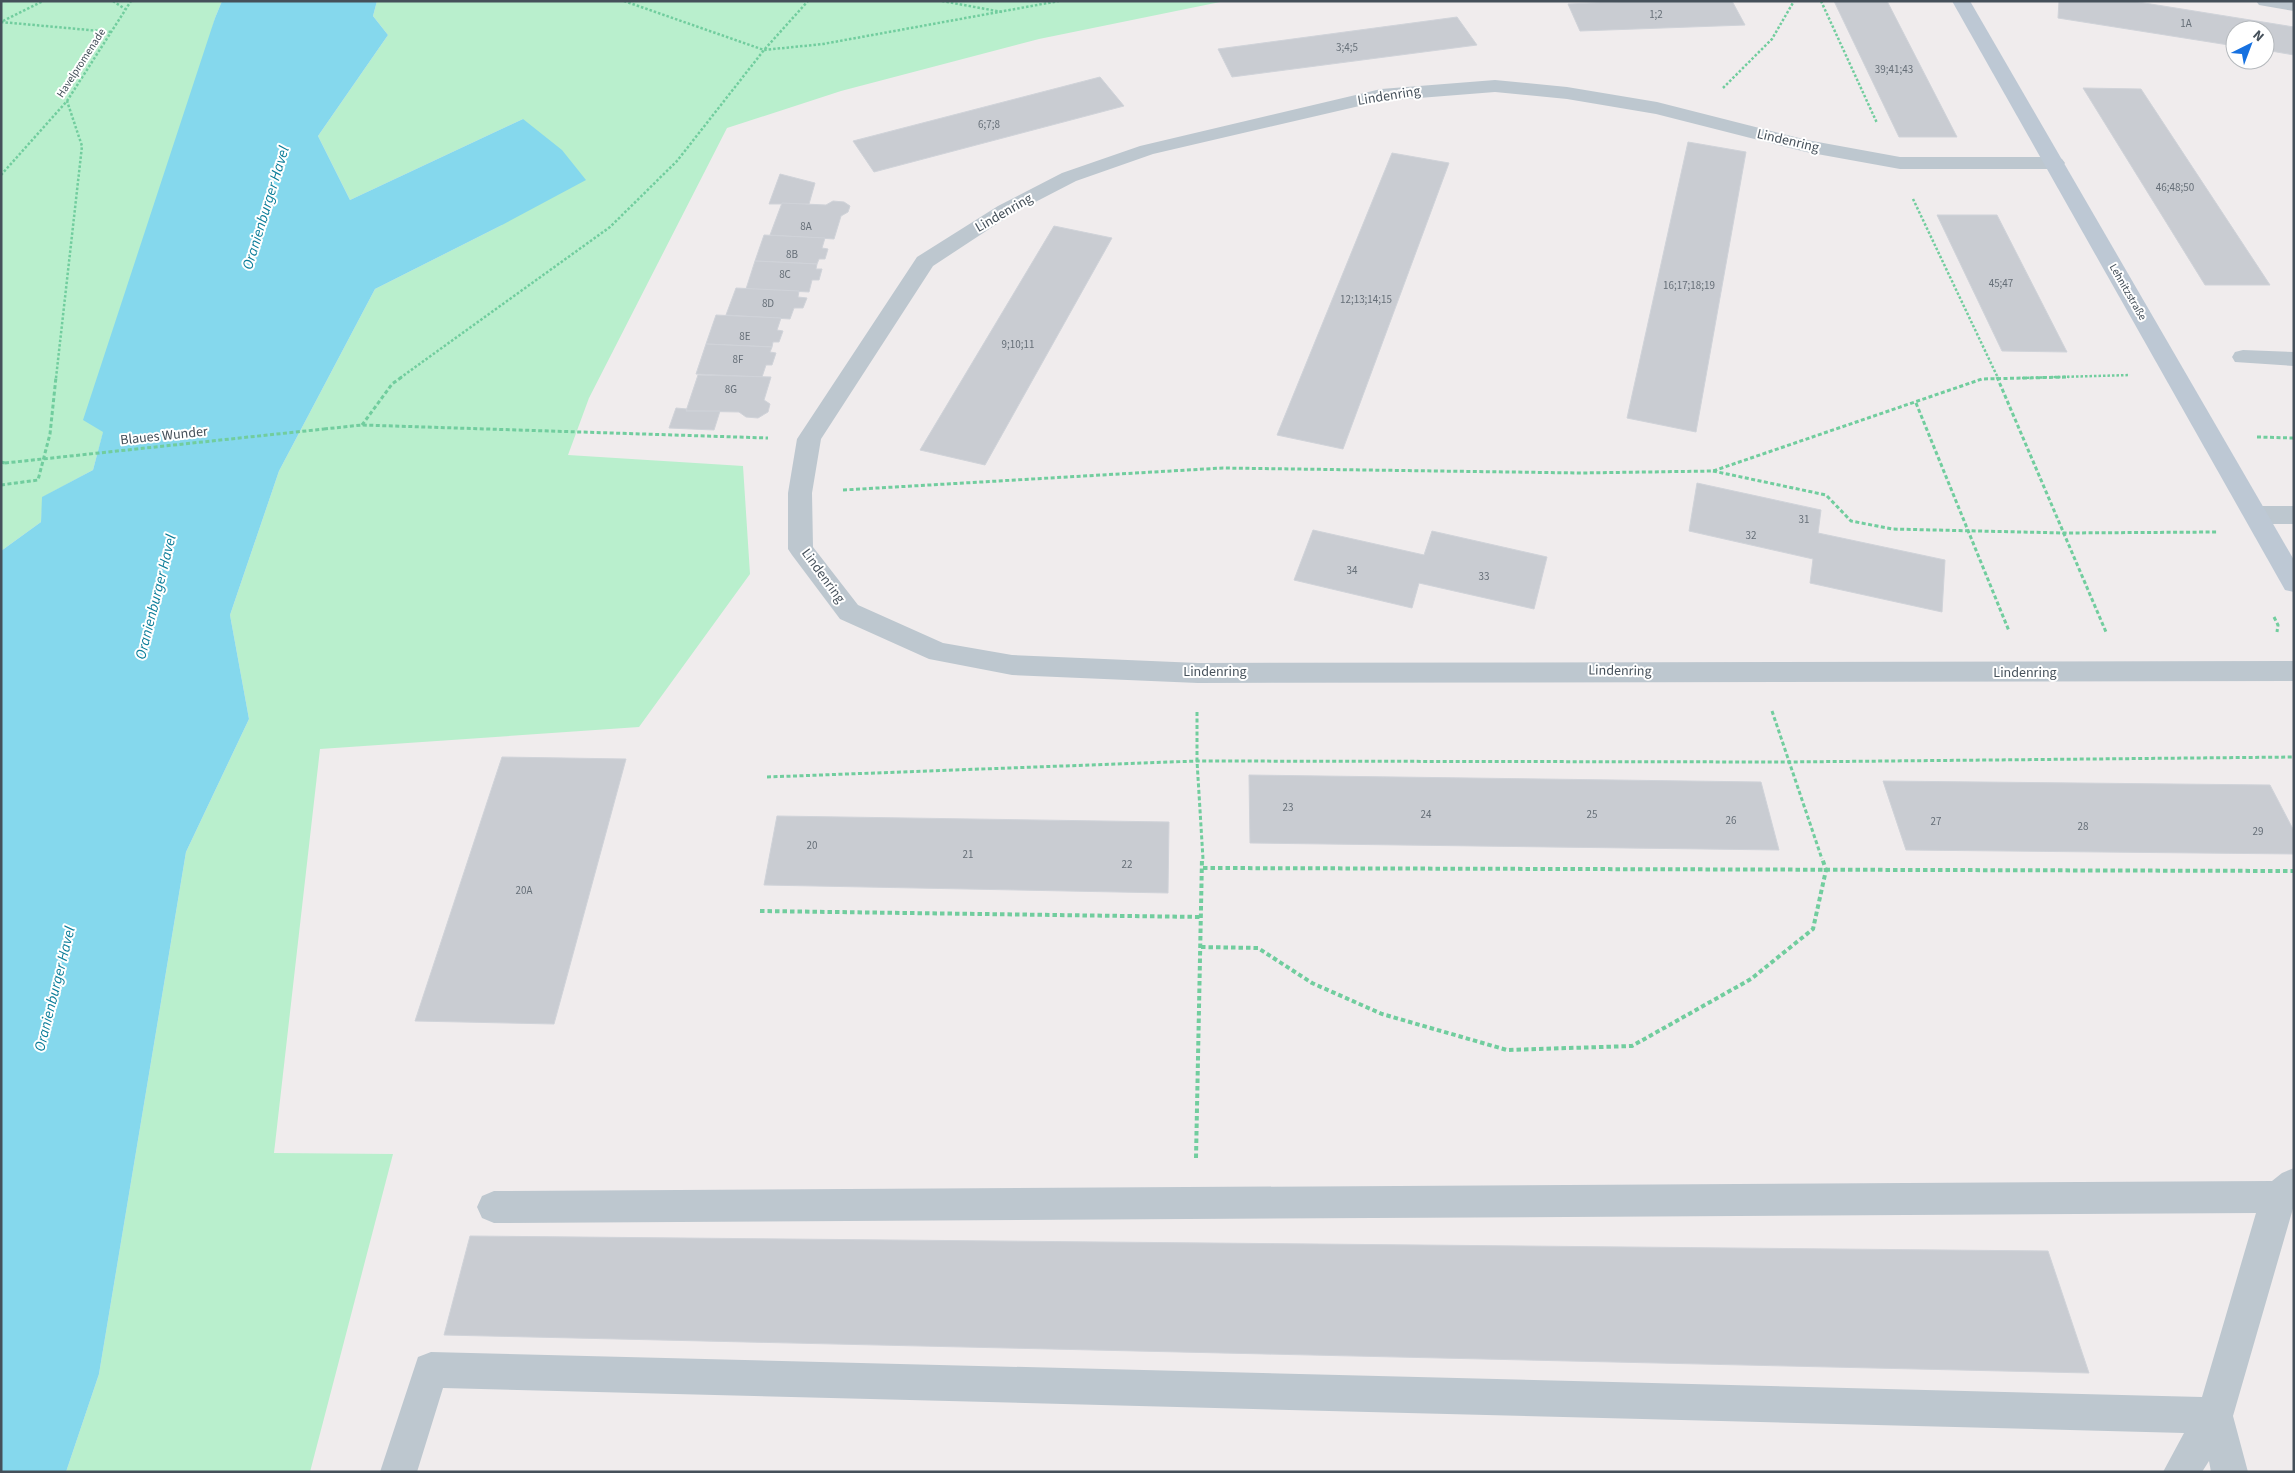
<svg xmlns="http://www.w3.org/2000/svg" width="2295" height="1473" font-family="'Source Sans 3',sans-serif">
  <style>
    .green { fill: #b9efcd }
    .water { fill: #85d8ed }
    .building { fill: #c9ccd2; stroke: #d0d3d9 }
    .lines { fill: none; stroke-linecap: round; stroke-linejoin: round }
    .path-far2 { stroke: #71cd9e; stroke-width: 2.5; stroke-dasharray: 2.5 2; stroke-linecap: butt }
    .path-far1 { stroke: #71cd9e; stroke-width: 3; stroke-dasharray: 4 2.5; stroke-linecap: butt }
    .path { stroke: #71cd9e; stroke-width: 4; stroke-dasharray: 4.5 3; stroke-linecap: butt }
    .service { fill: #bdc7cf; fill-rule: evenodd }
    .minor { fill: #bdc7cf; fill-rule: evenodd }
    .secondary { fill: #bdc8d4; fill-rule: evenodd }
    .path-bridge { stroke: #71cd9e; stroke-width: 3; stroke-dasharray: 4 2.5; stroke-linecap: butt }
    .labels { text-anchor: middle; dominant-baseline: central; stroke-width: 4; stroke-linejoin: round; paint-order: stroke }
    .number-label { font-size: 11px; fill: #666f78 }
    .far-street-label { font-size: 11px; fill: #45505a; stroke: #fff }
    .street-label { font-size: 14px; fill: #45505a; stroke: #fff }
    .water-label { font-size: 15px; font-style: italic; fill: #0b7d99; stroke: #fff }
  </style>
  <rect width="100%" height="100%" fill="#f0eced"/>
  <!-- green -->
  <g class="green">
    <path d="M 1,1 L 222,1 L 215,18 L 93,470 L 43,497 L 41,522 L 1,551 Z"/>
    <path d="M 377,1 L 1225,1 L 1039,39 L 841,91 L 727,128 L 589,398 L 568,455 L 743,466 L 750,574 L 639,727 L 320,749 L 274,1153 L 393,1154 L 310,1472 L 66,1472 L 99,1374 L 186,852 L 249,719 L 230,615 L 279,471 L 375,289 L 502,225 L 523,119 L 350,200 L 318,136 L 388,35 L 373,16 Z"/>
  </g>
  <!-- water -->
  <path class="water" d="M 222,1 L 377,1 L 373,16 L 388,35 L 318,136 L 350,200 L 523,119 L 562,150 L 586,180 L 502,225 L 375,289 L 279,471 L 230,615 L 249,719 L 186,852 L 99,1374 L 66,1472 L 1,1472 L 1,551 L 41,522 L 42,497 L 93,470 L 103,432 L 83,420 L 215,18 Z"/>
  <!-- building -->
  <g class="building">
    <path d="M 1636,1 L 1732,1 L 1745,25 L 1580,31 L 1568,4 Z"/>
    <path d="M 1834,1 L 1887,1 L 1957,137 L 1899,137 Z"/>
    <path d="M 2059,1 L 2132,1 L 2294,27 L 2294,55 L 2265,50 L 2265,30 L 2235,30 L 2235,46 L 2058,18 Z"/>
    <path d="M 1457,17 L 1477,45 L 1232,77 L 1218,49 Z"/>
    <path d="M 1100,77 L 1124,106 L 874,172 L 853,141 Z"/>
    <path d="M 2083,88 L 2141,89 L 2270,285 L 2205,285 Z"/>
    <path d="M 1688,142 L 1746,152 L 1696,432 L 1627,418 Z"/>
    <path d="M 1392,153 L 1449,163 L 1343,449 L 1277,435 Z"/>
    <path d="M 780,174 L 815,183 L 809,204 L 769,204 Z"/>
    <path d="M 833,201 L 844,202 L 850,206 L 848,212 L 841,216 L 834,239 L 770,235 L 782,203 L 826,205 Z"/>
    <path d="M 1937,215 L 1997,215 L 2067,352 L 2002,351 Z"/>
    <path d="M 1054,226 L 1112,238 L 985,465 L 920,450 Z"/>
    <path d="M 764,235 L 825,238 L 822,248 L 828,249 L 825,259 L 819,259 L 817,264 L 755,261 Z"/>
    <path d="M 755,261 L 817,264 L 816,269 L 822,269 L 819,280 L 812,280 L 809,292 L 746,289 Z"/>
    <path d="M 736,288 L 799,291 L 798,297 L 807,298 L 803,308 L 794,308 L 790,319 L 726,315 Z"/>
    <path d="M 716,315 L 781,318 L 777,330 L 783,331 L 779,342 L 773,342 L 772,347 L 706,344 Z"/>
    <path d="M 706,344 L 772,347 L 770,352 L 776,353 L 772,365 L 766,365 L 762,377 L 696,374 Z"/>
    <path d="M 698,375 L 771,377 L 764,400 L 770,404 L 768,412 L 758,418 L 746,417 L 739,412 L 686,411 Z"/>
    <path d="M 676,408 L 687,409 L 686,411 L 720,411 L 714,430 L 669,428 Z"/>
    <path d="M 1697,483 L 1821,510 L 1818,533 L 1945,560 L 1942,612 L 1810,583 L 1813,559 L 1689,531 Z"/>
    <path d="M 1313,530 L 1424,555 L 1432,531 L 1547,557 L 1534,609 L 1419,583 L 1412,608 L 1294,580 Z"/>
    <path d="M 502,757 L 626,759 L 554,1024 L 415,1021 Z"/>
    <path d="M 1249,775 L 1761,782 L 1779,850 L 1250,843 Z"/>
    <path d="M 1883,781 L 2270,785 L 2294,831 L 2294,854 L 1906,850 Z"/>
    <path d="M 777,816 L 1169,822 L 1168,893 L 764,885 Z"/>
    <path d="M 470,1236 L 2048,1251 L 2089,1373 L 444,1335 Z"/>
  </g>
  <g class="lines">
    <!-- path-far2 -->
    <g class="path-far2">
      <path d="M 113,1 L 125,9"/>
      <path d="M 624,1 L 764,50 L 823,44 L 1059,1"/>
      <path d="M 942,1 L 1002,12"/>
      <path d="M 1821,1 L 1877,123"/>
      <path d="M 3,21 L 43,1"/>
      <path d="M 1,22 L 111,32"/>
      <path d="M 1723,88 L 1772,39 L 1794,1"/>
      <path d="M 1,175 L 67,101 L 131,1"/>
      <path d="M 1913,199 L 1998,378"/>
      <path d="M 56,378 L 82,146 L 67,101"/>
      <path d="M 400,378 L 610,227 L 677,161 L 764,50 L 808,1"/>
      <path d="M 2022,378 L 2130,375"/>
    </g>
    <!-- path-far1 -->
    <g class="path-far1">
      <path d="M 1997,377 L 2106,632"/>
      <path d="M 1916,403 L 2009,631"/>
      <path d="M 362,425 L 392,384 L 402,377"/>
      <path d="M 324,429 L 362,425 L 768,438"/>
      <path d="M 2257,437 L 2294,438"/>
      <path d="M 1,462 L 5,463"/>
      <path d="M 1713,471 L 1826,495 L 1851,521 L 1892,529 L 2064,533 L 2218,532"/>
      <path d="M 1,485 L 38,480 L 50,434 L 56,377"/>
      <path d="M 843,490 L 1223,468 L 1581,473 L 1713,471 L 1982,379 L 2069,377"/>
      <path d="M 2274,617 L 2278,625 L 2277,632"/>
      <path d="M 1772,711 L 1822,859"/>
      <path d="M 1197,712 L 1197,761 L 1203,859"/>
      <path d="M 767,777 L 1197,761 L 1787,762 L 2294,757"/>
    </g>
    <!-- path -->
    <g class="path">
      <path d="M 1203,868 L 2294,871"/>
      <path d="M 760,911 L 1202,917"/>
      <path d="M 1201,947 L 1258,948 L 1312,983 L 1382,1014 L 1507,1050 L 1632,1046 L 1751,979 L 1813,929 L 1826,870 L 1822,858"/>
      <path d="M 1196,1158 L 1202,858"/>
    </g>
    <!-- service -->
    <g class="service">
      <path d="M 2243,350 L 2294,352 L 2294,366 L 2235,362 L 2232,357 L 2235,352 Z"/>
      <path d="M 2294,1168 L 2294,1205 L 2233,1416 L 2248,1472 L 2211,1472 L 2209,1461 L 2202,1472 L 2163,1472 L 2184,1433 L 443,1388 L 417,1472 L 380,1472 L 418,1357 L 431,1352 L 2202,1397 L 2256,1213 L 494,1223 L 482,1218 L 477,1207 L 482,1196 L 494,1191 L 2272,1181 L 2282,1173 Z"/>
    </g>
    <!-- minor -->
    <g class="minor">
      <path d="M 2256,1 L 2294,1 L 2294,11 L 2259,5 Z"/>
      <path d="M 1495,80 L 1567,87 L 1657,102 L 1807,140 L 1900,157 L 2055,157 L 2062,159 L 2065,163 L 2062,167 L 2055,169 L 1900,169 L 1806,152 L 1656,114 L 1567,99 L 1495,92 L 1381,101 L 1153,154 L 1076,181 L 1012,214 L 933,266 L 821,439 L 812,493 L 813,547 L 858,605 L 943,643 L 1012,655 L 1198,663 L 2294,661 L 2294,681 L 1198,683 L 1012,675 L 929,659 L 840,619 L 792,555 L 788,549 L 788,493 L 797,439 L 917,257 L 998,206 L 1062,173 L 1140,146 L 1381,89 Z"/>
      <path d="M 2257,506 L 2294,506 L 2294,524 L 2257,524 L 2248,521 L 2245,515 L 2248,509 Z"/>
    </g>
    <!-- secondary -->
    <path class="secondary" d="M 1952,1 L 1970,1 L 2294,560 L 2294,592 L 2285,590 Z"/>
    <!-- path-bridge -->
    <path class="path-bridge" d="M 5,463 L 324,429"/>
  </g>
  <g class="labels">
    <!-- number labels -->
    <g class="number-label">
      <text x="1656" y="14">1;2</text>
      <text x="2186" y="23">1A</text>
      <text x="1347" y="47">3;4;5</text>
      <text x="1894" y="69">39;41;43</text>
      <text x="989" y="124">6;7;8</text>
      <text x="2175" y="187">46;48;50</text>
      <text x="806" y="226">8A</text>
      <text x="792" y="254">8B</text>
      <text x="785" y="274">8C</text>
      <text x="2001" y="283">45;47</text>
      <text x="1689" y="285">16;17;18;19</text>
      <text x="1366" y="299">12;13;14;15</text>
      <text x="768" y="303">8D</text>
      <text x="745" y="336">8E</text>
      <text x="1018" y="344">9;10;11</text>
      <text x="738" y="359">8F</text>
      <text x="731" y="389">8G</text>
      <text x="1804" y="519">31</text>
      <text x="1751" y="535">32</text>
      <text x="1352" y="570">34</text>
      <text x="1484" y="576">33</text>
      <text x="1288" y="807">23</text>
      <text x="1426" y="814">24</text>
      <text x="1592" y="814">25</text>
      <text x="1731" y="820">26</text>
      <text x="1936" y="821">27</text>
      <text x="2083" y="826">28</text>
      <text x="2258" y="831">29</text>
      <text x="812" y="845">20</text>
      <text x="968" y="854">21</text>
      <text x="1127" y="864">22</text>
      <text x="524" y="890">20A</text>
    </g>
    <!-- far-street labels -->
    <g class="far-street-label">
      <text transform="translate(81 63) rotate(-57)">Havelpromenade</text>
      <text transform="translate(2128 292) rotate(60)">Lehnitzstraße</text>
    </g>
    <!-- street labels -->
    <g class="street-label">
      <text transform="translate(1389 96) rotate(-9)">Lindenring</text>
      <text transform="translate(1788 141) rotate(13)">Lindenring</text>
      <text transform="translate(1004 213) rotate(-30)">Lindenring</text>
      <text transform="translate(164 436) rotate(-6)">Blaues Wunder</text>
      <text transform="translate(823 576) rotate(54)">Lindenring</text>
      <text transform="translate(1620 671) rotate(1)">Lindenring</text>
      <text x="1215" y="672">Lindenring</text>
      <text x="2025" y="673">Lindenring</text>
    </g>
    <!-- water labels -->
    <g class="water-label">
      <text transform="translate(266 208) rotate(-73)">Oranienburger Havel</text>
      <text transform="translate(156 597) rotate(-76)">Oranienburger Havel</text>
      <text transform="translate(55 989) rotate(-76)">Oranienburger Havel</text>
    </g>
  </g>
  <!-- border -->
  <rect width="2295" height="1473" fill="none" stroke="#45505a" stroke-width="5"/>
  <!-- north arrow -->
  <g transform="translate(2250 45) rotate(42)"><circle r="24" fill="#ffffff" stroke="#b5b9bd"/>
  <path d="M0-4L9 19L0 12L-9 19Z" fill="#1671e0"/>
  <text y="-8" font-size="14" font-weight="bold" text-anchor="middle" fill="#45505a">N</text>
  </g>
</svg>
